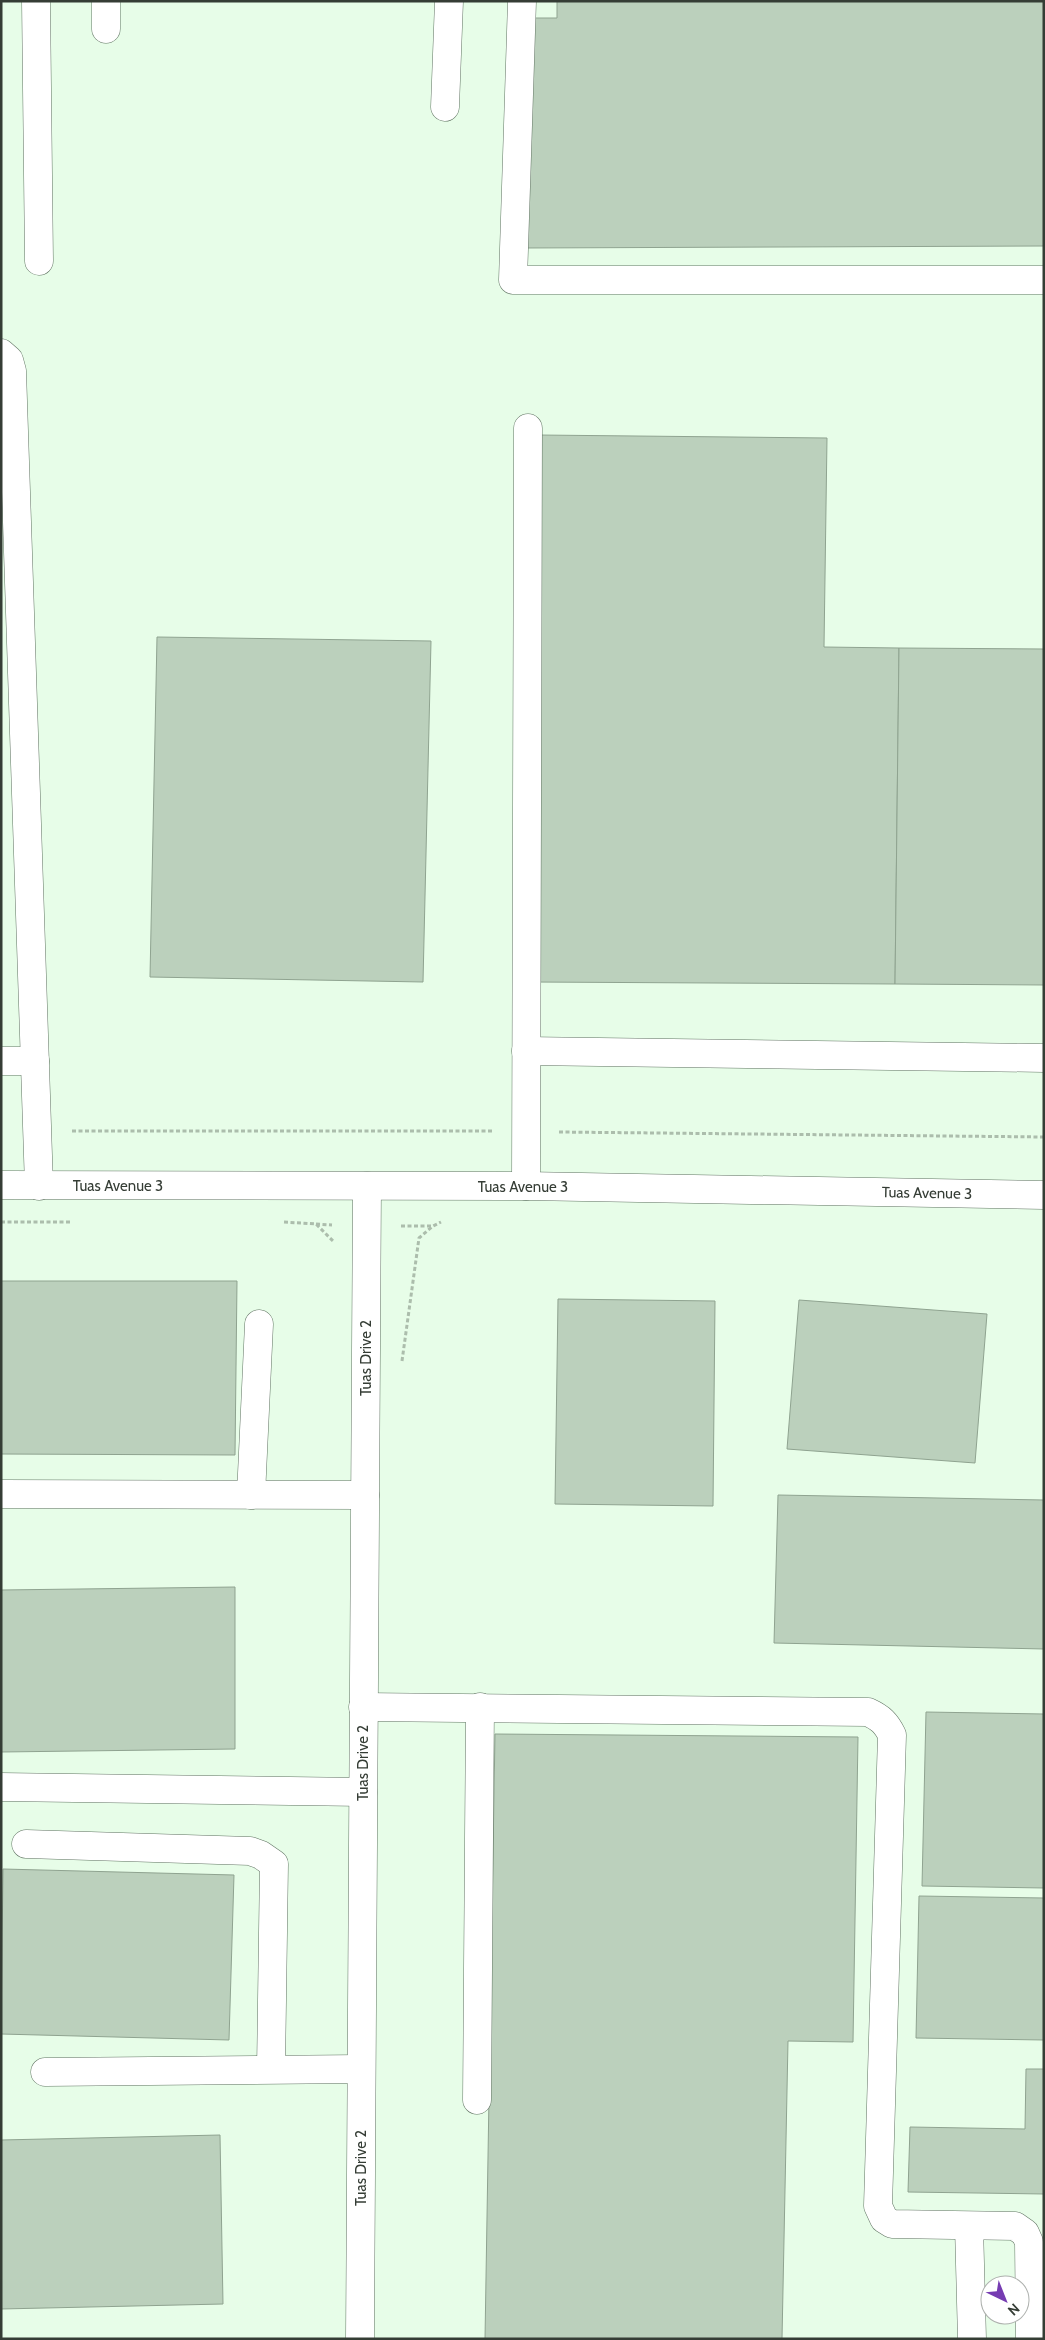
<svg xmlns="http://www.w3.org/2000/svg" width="1045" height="2340" font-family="Cabin,sans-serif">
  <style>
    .building { fill: #bbd0bc; stroke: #8fa390 }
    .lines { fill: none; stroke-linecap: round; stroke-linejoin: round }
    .minor-casing { stroke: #617463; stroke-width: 29 }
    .path { stroke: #acbdac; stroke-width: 3; stroke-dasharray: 4 2.5; stroke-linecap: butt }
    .minor { stroke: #fff; stroke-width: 28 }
    .labels { text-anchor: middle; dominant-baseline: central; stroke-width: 4.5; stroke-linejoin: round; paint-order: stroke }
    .street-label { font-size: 15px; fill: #353d35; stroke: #fff }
  </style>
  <rect width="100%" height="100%" fill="#e7fde8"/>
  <!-- building -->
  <g class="building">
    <path d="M 557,1 L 1044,1 L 1044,246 L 524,248 L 524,18 L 557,18 Z"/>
    <path d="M 539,435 L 827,438 L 824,647 L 899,648 L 895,984 L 531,982 Z"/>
    <path d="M 157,637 L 431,641 L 423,982 L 150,977 Z"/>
    <path d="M 899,648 L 1044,649 L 1044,985 L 895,984 Z"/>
    <path d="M 1,1281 L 237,1281 L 235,1455 L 1,1454 Z"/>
    <path d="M 558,1299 L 715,1301 L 713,1506 L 555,1504 Z"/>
    <path d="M 799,1300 L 987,1314 L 975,1463 L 787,1449 Z"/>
    <path d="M 778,1495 L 1044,1500 L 1044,1649 L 774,1643 Z"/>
    <path d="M 235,1587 L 235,1749 L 1,1752 L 1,1590 Z"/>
    <path d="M 926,1712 L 1044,1714 L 1044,1888 L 922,1886 Z"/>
    <path d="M 495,1734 L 858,1737 L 853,2042 L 788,2041 L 782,2339 L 485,2339 Z"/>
    <path d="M 3,1869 L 234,1875 L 229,2040 L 1,2034 Z"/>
    <path d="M 919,1896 L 1044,1898 L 1044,2040 L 916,2038 Z"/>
    <path d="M 1026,2069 L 1044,2069 L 1044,2194 L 908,2192 L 910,2127 L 1025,2129 Z"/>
    <path d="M 220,2135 L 223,2304 L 1,2309 L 1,2140 Z"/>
  </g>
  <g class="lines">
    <!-- minor casing -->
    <g class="minor-casing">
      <g id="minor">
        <path d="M 36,1 L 39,261"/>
        <path d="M 522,1 L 513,280 L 1044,280"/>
        <path d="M 106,29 L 106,1"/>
        <path d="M 445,107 L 449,1"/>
        <path d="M 1,353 L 9,360 L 12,371 L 39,1186"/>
        <path d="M 526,1051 L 1044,1058"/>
        <path d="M 1,1061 L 35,1061"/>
        <path d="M 1,1185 L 526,1186 L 1044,1195"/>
        <path d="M 526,1186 L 528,428"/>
        <path d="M 1,1494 L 365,1495"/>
        <path d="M 251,1495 L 259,1324"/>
        <path d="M 363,1707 L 868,1712 C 881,1718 886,1723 892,1735 L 878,2206 L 884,2219 L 892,2224 L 1015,2226 L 1025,2233 L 1029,2242 L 1030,2339"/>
        <path d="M 1,1787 L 363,1792"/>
        <path d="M 26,1844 L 250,1851 L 261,1855 L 274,1864 L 271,2069"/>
        <path d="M 45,2072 L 361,2069"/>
        <path d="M 477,2100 L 480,1707"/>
        <path d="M 969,2226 L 972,2339"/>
        <path d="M 360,2339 L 367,1186"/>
      </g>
    </g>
    <!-- path -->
    <g class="path">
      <path d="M 72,1131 L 493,1131"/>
      <path d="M 559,1132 L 1044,1137"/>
      <path d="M 1,1222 L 70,1222"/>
      <path d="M 284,1222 L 316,1224 L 333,1241"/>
      <path d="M 316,1224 L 332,1225"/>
      <path d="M 401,1226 L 432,1226"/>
      <path d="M 402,1361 L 419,1238 L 433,1226 L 441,1222"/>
    </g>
    <!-- minor -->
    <use href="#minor" class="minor"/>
  </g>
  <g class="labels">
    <!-- street labels -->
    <g class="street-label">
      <text x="118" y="1186">Tuas Avenue 3</text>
      <text x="523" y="1187">Tuas Avenue 3</text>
      <text transform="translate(927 1193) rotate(1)">Tuas Avenue 3</text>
      <text transform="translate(366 1358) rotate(-90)">Tuas Drive 2</text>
      <text transform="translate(363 1763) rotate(-90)">Tuas Drive 2</text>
      <text transform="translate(361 2168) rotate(-90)">Tuas Drive 2</text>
    </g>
  </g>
  <!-- border -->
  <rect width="1045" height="2340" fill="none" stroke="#353d35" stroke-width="5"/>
  <!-- north arrow -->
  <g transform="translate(1005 2300) rotate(137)"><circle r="24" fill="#ffffff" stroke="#aeb1ae"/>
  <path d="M0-4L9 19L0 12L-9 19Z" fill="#763cb2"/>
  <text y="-8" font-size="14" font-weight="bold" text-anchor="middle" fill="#353d35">N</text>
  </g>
</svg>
